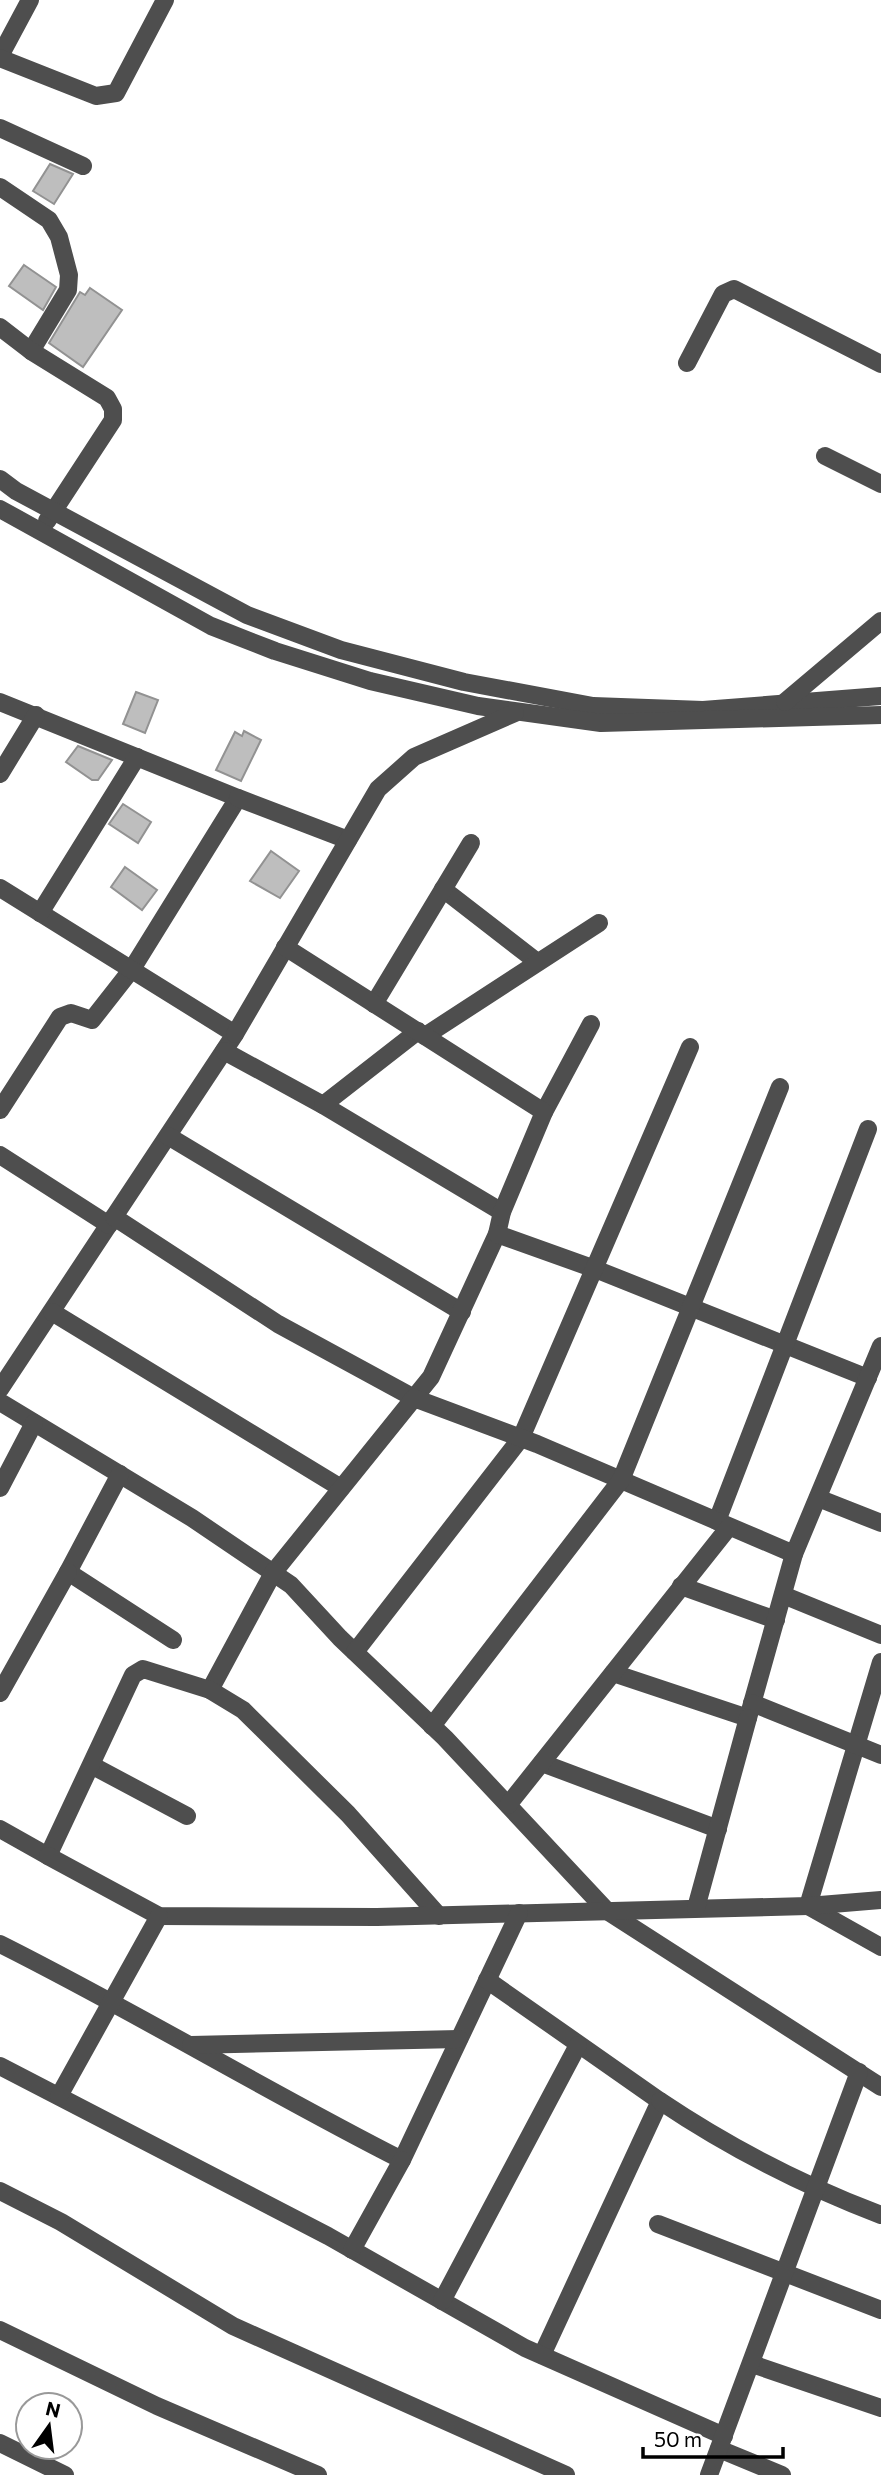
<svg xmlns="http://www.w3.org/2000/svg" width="881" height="2475" font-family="Commissioner,sans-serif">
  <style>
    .building { fill: #bebebe; stroke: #929292; stroke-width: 2 }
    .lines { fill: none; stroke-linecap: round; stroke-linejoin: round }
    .minor { stroke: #4e4e4e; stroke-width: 18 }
  </style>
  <rect width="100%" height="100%" fill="#fff"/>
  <!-- building -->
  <g class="building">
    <path d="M 50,164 L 73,174 L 54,204 L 33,191 Z"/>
    <path d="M 24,265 L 56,287 L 43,310 L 9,286 Z"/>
    <path d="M 90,288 L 122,310 L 83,367 L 49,343 L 80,292 L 85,295 Z"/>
    <path d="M 136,692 L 158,700 L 145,733 L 123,724 Z"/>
    <path d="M 244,731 L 261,740 L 241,781 L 216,770 L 235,732 L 242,736 Z"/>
    <path d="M 78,746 L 112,760 L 98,780 L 92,780 L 66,762 Z"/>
    <path d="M 123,804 L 151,822 L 138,843 L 109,824 Z"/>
    <path d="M 271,851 L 299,871 L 280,898 L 250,881 Z"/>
    <path d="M 125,867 L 157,890 L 142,910 L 111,887 Z"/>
  </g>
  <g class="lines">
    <!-- minor -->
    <g class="minor">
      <path d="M 0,56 L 30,0"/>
      <path d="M 0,58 L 96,96 L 116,93 L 165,0"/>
      <path d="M 0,128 L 83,166"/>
      <path d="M 0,187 L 49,220 L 59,237 L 69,275 L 68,290 L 31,351"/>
      <path d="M 0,327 L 31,351 L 107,398 L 113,409 L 113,420 L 47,521"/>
      <path d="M 687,363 L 723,294 L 734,289 L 881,364"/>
      <path d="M 825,456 L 881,484"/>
      <path d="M 0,479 L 16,491 L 247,615 L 341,650 L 464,682 L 593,706 L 703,710 L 881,696"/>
      <path d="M 0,509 L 211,626 L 275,651 L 370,681 L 478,706 L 601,723 L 881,715"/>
      <path d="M 0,702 L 238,798 L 132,969 L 92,1020 L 71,1013 L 60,1017 L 0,1110"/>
      <path d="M 785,702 L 881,621"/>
      <path d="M 0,774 L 36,715"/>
      <path d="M 238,798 L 348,840"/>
      <path d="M 0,888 L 235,1034 L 0,1389"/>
      <path d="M 443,889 L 536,961"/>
      <path d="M 40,913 L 137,757"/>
      <path d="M 374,1004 L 471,843"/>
      <path d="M 235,1034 L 378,789 L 414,757 L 515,713"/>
      <path d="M 425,1036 L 599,923"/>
      <path d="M 224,1051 L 323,1105 L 502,1212"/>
      <path d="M 323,1105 L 418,1031"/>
      <path d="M 544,1112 L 591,1024"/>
      <path d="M 168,1136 L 462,1312"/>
      <path d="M 0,1155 L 109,1225"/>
      <path d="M 114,1217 L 278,1324 L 414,1398 L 431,1377 L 497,1234 L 502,1212 L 544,1112 L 285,947"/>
      <path d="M 497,1234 L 595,1269 L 868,1378"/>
      <path d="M 52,1312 L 341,1488"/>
      <path d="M 0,1402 L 192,1518 L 291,1585 L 340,1638 L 445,1738 L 607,1911 L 881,2087"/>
      <path d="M 120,1474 L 68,1572 L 173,1640"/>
      <path d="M 0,1488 L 34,1423"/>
      <path d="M 818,1498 L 881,1523"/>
      <path d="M 717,1521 L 868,1129"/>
      <path d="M 681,1586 L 776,1620"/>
      <path d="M 783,1595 L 881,1635"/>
      <path d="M 355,1652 L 521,1438 L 690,1047"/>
      <path d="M 881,1662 L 808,1906 L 881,1947"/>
      <path d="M 613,1673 L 748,1718 L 794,1554"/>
      <path d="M 210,1690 L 273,1573 L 414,1398 L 537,1444 L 794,1554 L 881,1346"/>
      <path d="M 0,1693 L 68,1572"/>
      <path d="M 752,1703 L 881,1755"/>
      <path d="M 432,1726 L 621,1480 L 780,1087"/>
      <path d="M 542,1763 L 718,1829"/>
      <path d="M 93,1766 L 187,1816"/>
      <path d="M 508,1805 L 729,1527"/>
      <path d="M 0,1829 L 48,1856 L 133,1675 L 143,1669 L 210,1690 L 243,1710 L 348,1814 L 439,1916"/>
      <path d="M 48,1856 L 159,1916 L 377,1917 L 808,1906 L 881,1900"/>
      <path d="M 696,1908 L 748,1718"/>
      <path d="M 0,1944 C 136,2012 266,2091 402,2160 L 519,1913"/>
      <path d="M 487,1980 L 660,2101 L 542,2355"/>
      <path d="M 191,2045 L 459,2039"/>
      <path d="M 0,2066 L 328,2236 L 525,2348 L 724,2436"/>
      <path d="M 59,2096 L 159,1916"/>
      <path d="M 660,2101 C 730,2148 802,2185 881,2215"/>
      <path d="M 0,2191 L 61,2222 L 233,2326 L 566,2475"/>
      <path d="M 658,2224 L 881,2310"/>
      <path d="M 352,2250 L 402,2160"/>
      <path d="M 442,2301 L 578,2045"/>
      <path d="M 0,2330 L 157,2406 L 318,2475"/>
      <path d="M 752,2364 L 881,2408"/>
      <path d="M 0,2443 L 65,2475"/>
      <path d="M 719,2449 L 782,2475"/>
      <path d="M 709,2475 L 859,2072"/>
    </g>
  </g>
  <!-- north arrow -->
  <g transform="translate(49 2426) rotate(14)"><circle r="33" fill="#ffffff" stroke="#999999" stroke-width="2"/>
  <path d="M0-5L12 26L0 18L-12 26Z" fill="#000000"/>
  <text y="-10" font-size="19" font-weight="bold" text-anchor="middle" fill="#000000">N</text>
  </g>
  <!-- scale -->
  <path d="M643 2447v10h140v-10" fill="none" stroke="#000000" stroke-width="3.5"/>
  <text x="654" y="2447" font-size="21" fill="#000000" stroke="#ffffff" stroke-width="5" paint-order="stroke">50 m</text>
</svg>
